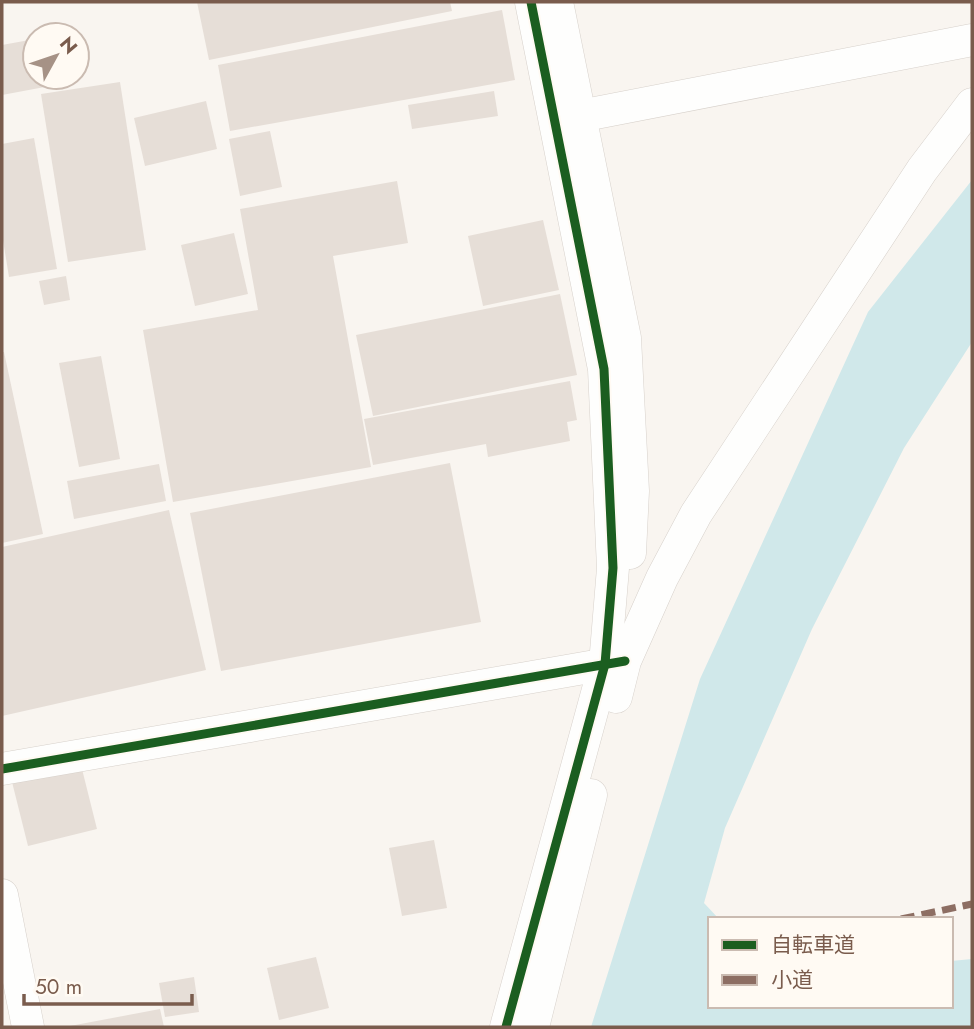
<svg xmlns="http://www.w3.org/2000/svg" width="974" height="1029" font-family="Jost,'Noto Sans JP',sans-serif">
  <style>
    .water { fill: #d0e8ea }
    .building { fill: #e6ded7 }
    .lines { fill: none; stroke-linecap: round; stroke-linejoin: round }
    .tertiary-casing { stroke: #d7d1cb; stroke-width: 33 }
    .tertiary { stroke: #fefefd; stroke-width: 32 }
    .quiet { stroke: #8d6e63; stroke-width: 7; stroke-dasharray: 14 7; stroke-linecap: butt }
    .cycleway-casing { stroke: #fffaf3; stroke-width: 13 }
    .cycleway { stroke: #1b5e20; stroke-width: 9 }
  </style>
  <rect width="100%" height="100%" fill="#f9f5f0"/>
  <!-- water -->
  <path class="water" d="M 972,180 L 972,342 L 904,448 L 812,629 L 725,828 L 704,903 L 719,919 L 710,919 L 710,1006 L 951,1006 L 951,961 L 972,959 L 972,1027 L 591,1027 L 700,679 L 868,312 Z"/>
  <!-- building -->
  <g class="building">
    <path d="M 197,2 L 450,2 L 452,11 L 209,60 Z"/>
    <path d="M 502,10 L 515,80 L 230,131 L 218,65 Z"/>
    <path d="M 35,39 L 35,77 L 49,77 L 50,86 L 2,95 L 2,45 Z"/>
    <path d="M 120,82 L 146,250 L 68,262 L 41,94 Z"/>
    <path d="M 494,91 L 498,116 L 412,129 L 408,105 Z"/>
    <path d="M 206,101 L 217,149 L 145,166 L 134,118 Z"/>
    <path d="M 270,131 L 282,187 L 240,196 L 229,139 Z"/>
    <path d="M 34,138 L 57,269 L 9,277 L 2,234 L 2,144 Z"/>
    <path d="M 397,181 L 408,243 L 333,256 L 371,467 L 173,502 L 143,330 L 258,310 L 240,209 Z"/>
    <path d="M 543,220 L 559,290 L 483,306 L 468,236 Z"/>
    <path d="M 234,233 L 248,294 L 195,306 L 181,245 Z"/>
    <path d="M 66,276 L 70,300 L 44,305 L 39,281 Z"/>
    <path d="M 560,294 L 577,375 L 373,416 L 356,335 Z"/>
    <path d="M 2,352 L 4,352 L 43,534 L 2,543 Z"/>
    <path d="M 101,356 L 120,459 L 79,467 L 59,363 Z"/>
    <path d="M 570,381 L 577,420 L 567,422 L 570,441 L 488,457 L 486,444 L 373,465 L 364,419 Z"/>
    <path d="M 450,463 L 481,622 L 221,671 L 190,513 Z"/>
    <path d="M 159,464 L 166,501 L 74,519 L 67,481 Z"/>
    <path d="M 169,510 L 206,670 L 2,716 L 2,547 Z"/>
    <path d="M 79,757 L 97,829 L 28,846 L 10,774 Z"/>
    <path d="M 434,840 L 447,908 L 402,916 L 389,848 Z"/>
    <path d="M 316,957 L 329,1008 L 279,1020 L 267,968 Z"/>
    <path d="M 194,977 L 199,1012 L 165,1017 L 159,983 Z"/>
    <path d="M 160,1009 L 164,1027 L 70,1027 L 70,1026 Z"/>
  </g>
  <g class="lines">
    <!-- tertiary casing -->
    <g class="tertiary-casing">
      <g id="tertiary">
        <path d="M 557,2 L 625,338 L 633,491 L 630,553"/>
        <path d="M 580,116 L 972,40"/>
        <path d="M 616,697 L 625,661 L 662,578 L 696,514 L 922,170 L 972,104"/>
        <path d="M 2,769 L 624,661"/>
        <path d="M 2,895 L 28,1027"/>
        <path d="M 506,1027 L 605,664 L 613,568 L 604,369 L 531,2"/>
        <path d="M 533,1027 L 591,795"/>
      </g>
    </g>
    <!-- tertiary -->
    <use href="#tertiary" class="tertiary"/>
    <!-- quiet -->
    <path class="quiet" d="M 901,919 L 972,904"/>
    <!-- cycleway casing -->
    <g class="cycleway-casing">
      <g id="cycleway">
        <path d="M 2,769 L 625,661"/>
        <path d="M 506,1027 L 605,664 L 613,568 L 604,369 L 531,2"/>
      </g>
    </g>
    <!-- cycleway -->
    <use href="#cycleway" class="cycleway"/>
  </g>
  <!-- border -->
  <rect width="974" height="1029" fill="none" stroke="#7a5c4d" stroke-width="7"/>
  <!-- legend -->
  <rect x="708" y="917" width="245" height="91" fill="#fffaf3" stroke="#cabbb1" stroke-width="2"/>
  <rect x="722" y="940" width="35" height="10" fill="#1b5e20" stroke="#cabbb1" stroke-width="2"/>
  <text x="771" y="952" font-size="21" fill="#7a5c4d">自転車道</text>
  <rect x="722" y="975" width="35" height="10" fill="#8d6e63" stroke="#cabbb1" stroke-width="2"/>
  <text x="771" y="987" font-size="21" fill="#7a5c4d">小道</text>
  <!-- north arrow -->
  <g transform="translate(56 56) rotate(50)"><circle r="33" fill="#fffaf3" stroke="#cabbb1" stroke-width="2"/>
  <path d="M0-5L12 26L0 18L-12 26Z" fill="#a69286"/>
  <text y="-10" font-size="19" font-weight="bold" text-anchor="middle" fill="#7a5c4d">N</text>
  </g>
  <!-- scale -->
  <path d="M24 994v10h168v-10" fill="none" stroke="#7a5c4d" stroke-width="3.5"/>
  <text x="35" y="994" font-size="21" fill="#7a5c4d" stroke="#fffaf3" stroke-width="5" paint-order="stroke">50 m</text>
</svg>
